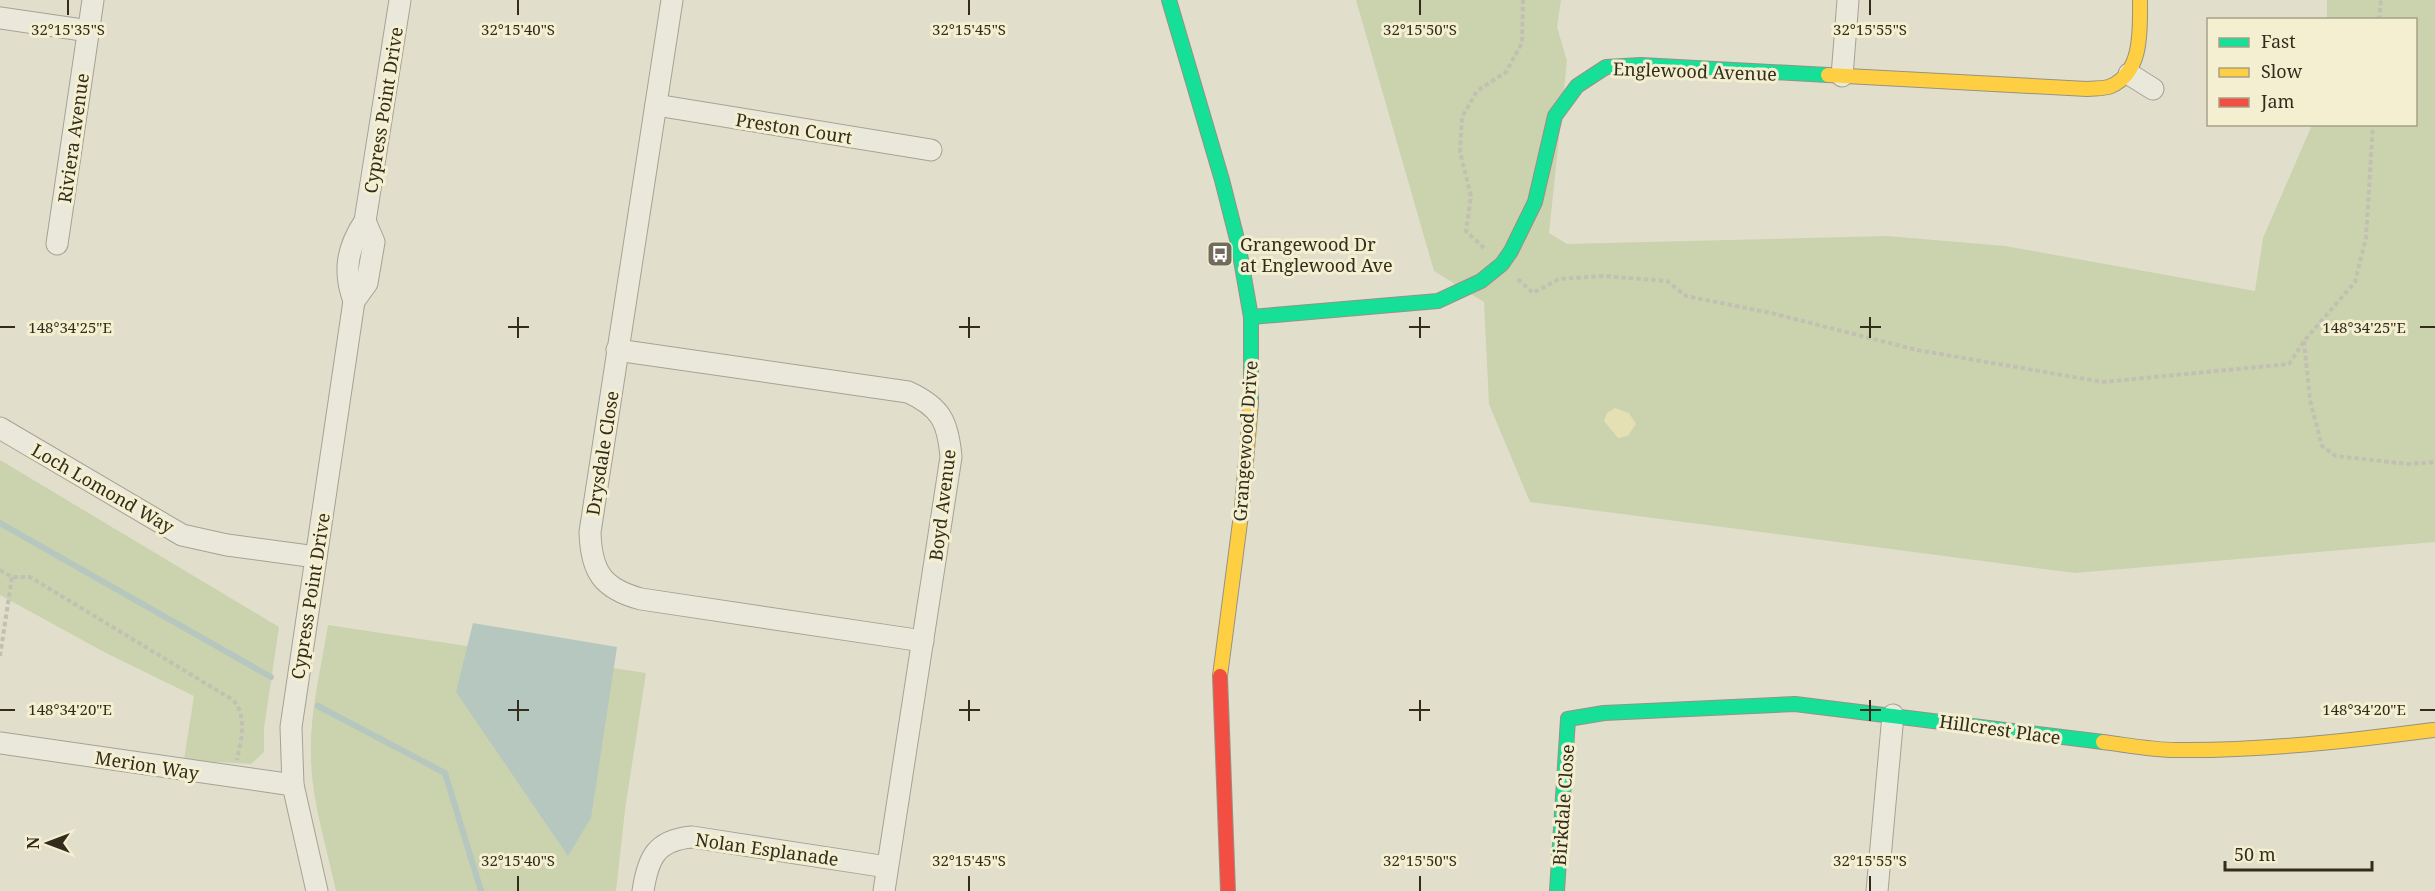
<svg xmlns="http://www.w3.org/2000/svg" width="2435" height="891" font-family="'Noto Serif',serif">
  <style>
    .green { fill: #cbd2ae }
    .sand { fill: #e4e0b3 }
    .water { fill: #b6c7bf }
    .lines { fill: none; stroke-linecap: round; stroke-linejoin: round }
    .stream { stroke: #b6c7bf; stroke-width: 6 }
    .street-casing { stroke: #a6a294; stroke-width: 23 }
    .fast-casing { stroke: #969284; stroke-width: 16 }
    .slow-casing { stroke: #969284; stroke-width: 16 }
    .jam-casing { stroke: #969284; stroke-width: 16 }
    .path { stroke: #c2c0b3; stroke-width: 4; stroke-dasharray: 4.5 3; stroke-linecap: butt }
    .street { stroke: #eae8db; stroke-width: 21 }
    .fast { stroke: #16e098; stroke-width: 14 }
    .slow { stroke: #ffcf43; stroke-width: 14 }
    .jam { stroke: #f24e42; stroke-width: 14 }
    .ticks { fill: none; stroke: #332c1d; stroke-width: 2 }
    .labels { text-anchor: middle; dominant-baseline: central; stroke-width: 6; stroke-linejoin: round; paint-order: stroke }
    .street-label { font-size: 18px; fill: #332c1d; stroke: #f3efd0 }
    .poi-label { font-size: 18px; fill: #332c1d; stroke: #f3efd0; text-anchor: start }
    .ticks-label { font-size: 15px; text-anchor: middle; fill: #332c1d; stroke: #f3efd0; stroke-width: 6; stroke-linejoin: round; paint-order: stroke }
  </style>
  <rect width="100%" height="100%" fill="#e1dfcb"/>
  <!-- green -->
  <g class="green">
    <path d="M 1356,0 L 1561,0 L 1557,27 L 1567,61 L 1549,233 L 1567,244 L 1887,236 L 2005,246 L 2255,291 L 2263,238 L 2312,125 L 2416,124 L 2416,20 L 2327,19 L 2327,0 L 2435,0 L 2435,542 L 2075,573 L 1530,502 L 1489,404 L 1484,302 L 1434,271 Z"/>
    <path d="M 0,460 L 279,627 L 264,728 L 264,752 L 251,764 L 184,760 L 194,696 L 106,653 L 0,595 Z"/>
    <path d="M 328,625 L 646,673 L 625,810 L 616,891 L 336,891 C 327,848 312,803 311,759 C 309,715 321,669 328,625 Z"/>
  </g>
  <!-- sand -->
  <path class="sand" d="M 1615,408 L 1629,413 L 1636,424 L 1628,436 L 1618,438 L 1604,421 L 1607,413 Z"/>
  <!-- water -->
  <path class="water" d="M 473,623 L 617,647 L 591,818 L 568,856 L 456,692 Z"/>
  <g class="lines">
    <!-- stream -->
    <g class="stream">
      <path d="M 0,523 L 271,677"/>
      <path d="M 318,706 L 445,773 L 481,891"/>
    </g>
    <!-- street casing -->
    <g class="street-casing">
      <g id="street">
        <path d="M 672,0 L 590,532 C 591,572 603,589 641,599 L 923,641"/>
        <path d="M 0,18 L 89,31"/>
        <path d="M 2129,74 L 2153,89"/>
        <path d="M 1842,76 L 1848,0"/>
        <path d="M 656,105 L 931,150"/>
        <path d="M 57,244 L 93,0"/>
        <path d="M 354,301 C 343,271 347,248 365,221 L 400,0"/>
        <path d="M 617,350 L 908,392 C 941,407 948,422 951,457 L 884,891"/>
        <path d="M 0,428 L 182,535 L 227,545 L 316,557"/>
        <path d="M 0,743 L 293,785"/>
        <path d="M 317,891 L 293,785 L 291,727 L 354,301 L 367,283 L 374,242 L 365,221"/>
        <path d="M 643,891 C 648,858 656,840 692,837 L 887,867"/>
        <path d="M 1877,891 L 1893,715"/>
      </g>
    </g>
    <!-- fast casing -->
    <g class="fast-casing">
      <g id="fast">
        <path d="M 1169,0 L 1222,180 L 1238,243 L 1251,317 L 1251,403"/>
        <path d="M 1251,317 L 1438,301 L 1481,281 L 1502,264 L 1511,251 L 1535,202 L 1555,116 L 1577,86 L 1606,67 L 1641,65 L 1828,75"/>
        <path d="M 1557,891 L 1568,719 L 1604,713 L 1795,704 L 2103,742"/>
      </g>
    </g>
    <!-- slow casing -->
    <g class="slow-casing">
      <g id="slow">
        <path d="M 1828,75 L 2087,89 C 2095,88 2104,89 2111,86 C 2143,72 2140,29 2140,0"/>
        <path d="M 1220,676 L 1242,507 L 1251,403"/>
        <path d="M 2103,742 C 2127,745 2152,750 2176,750 C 2262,751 2348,741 2433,730"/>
      </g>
    </g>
    <!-- jam casing -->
    <g class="jam-casing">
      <path id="jam" d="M 1220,676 L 1228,891"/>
    </g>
    <!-- path -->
    <g class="path">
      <path d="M 2379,20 L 2381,0"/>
      <path d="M 1484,248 L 1466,231 L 1471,196 L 1460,152 L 1462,117 L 1477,91 L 1506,72 L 1522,43 L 1523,0"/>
      <path d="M 1518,279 L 1533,293 L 1559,279 L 1603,276 L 1667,281 L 1686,296 L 1771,313 L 1917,350 L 2103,382 L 2289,364 L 2304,341 L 2355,282 L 2366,238 L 2373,124"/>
      <path d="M 2304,341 L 2310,400 L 2322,446 L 2336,456 L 2408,464 L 2435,462"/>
      <path d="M 0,570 L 12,577 L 30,577 L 233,700 C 248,717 241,739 237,760"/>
      <path d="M 0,656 L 12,577"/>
    </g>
    <!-- street -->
    <use href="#street" class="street"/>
    <!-- fast -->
    <use href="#fast" class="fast"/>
    <!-- slow -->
    <use href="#slow" class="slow"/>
    <!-- jam -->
    <use href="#jam" class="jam"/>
  </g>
  <!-- ticks -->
  <path class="ticks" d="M 68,0 L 68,15M 518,0 L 518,15M 969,0 L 969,15M 1420,0 L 1420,15M 1870,0 L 1870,15M 518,317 L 518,338M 969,317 L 969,338M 1420,317 L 1420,338M 1870,317 L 1870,338M 0,327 L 15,327M 508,327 L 529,327M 959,327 L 980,327M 1409,327 L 1430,327M 1860,327 L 1881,327M 2420,327 L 2435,327M 518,700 L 518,721M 969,700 L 969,721M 1420,700 L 1420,721M 1870,700 L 1870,721M 0,710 L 15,710M 508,710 L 529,710M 959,710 L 980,710M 1409,710 L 1430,710M 1860,710 L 1881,710M 2420,710 L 2435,710M 518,876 L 518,891M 969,876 L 969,891M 1420,876 L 1420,891M 1870,876 L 1870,891"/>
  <!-- icons -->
  <defs>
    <g id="bus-square" transform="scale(1.35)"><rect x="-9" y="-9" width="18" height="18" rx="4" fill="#706b5a" stroke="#f3efd0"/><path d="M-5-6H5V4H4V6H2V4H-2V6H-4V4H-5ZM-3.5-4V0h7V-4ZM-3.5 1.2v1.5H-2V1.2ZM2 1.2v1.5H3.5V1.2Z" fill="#fff"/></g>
  </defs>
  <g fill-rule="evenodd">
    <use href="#bus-square" x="1220" y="254"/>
  </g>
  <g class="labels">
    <!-- street labels -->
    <g class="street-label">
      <text transform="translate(1695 71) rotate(2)">Englewood Avenue</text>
      <text transform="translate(383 110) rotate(-81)">Cypress Point Drive</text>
      <text transform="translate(794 128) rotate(9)">Preston Court</text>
      <text transform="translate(73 138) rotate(-82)">Riviera Avenue</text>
      <text transform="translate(1245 441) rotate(-86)">Grangewood Drive</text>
      <text transform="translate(602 453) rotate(-81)">Drysdale Close</text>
      <text transform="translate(103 488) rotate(30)">Loch Lomond Way</text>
      <text transform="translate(942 505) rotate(-83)">Boyd Avenue</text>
      <text transform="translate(310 596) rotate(-81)">Cypress Point Drive</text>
      <text transform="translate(2000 729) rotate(8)">Hillcrest Place</text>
      <text transform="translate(147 765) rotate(9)">Merion Way</text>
      <text transform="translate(1563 805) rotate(-86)">Birkdale Close</text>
      <text transform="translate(767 849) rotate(8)">Nolan Esplanade</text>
    </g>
    <!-- poi labels -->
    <g class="poi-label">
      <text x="1240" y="244">Grangewood Dr<tspan x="1240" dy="21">at Englewood Ave</tspan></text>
    </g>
  </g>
  <g class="ticks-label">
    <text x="68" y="35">32°15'35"S</text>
    <text x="518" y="35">32°15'40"S</text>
    <text x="969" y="35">32°15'45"S</text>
    <text x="1420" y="35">32°15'50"S</text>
    <text x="1870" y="35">32°15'55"S</text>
    <text x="2364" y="333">148°34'25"E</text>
    <text x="70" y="333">148°34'25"E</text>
    <text x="2364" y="715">148°34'20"E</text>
    <text x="70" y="715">148°34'20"E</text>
    <text x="518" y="866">32°15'40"S</text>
    <text x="969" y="866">32°15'45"S</text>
    <text x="1420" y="866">32°15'50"S</text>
    <text x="1870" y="866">32°15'55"S</text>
  </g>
  <!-- legend -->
  <rect x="2207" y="18" width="210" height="108" fill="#f3efd0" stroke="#a6a188" stroke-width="1.5"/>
  <rect x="2219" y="38" width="30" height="9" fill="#16e098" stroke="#a6a188" stroke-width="1.5"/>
  <text x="2261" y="48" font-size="18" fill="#332c1d">Fast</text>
  <rect x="2219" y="68" width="30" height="9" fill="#ffcf43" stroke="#a6a188" stroke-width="1.5"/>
  <text x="2261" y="78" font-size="18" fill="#332c1d">Slow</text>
  <rect x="2219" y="98" width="30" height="9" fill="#f24e42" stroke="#a6a188" stroke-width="1.5"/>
  <text x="2261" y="108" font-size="18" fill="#332c1d">Jam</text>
  <!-- north arrow -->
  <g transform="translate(48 843) rotate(270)" stroke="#f3efd0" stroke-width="4.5" paint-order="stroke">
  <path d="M0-4.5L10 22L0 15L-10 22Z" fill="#332c1d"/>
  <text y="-9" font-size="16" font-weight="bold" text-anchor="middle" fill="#332c1d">N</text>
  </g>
  <!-- scale -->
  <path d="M2225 861v9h147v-9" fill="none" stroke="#332c1d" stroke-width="3"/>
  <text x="2234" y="861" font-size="18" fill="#332c1d" stroke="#f3efd0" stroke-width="4.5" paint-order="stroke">50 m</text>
</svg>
